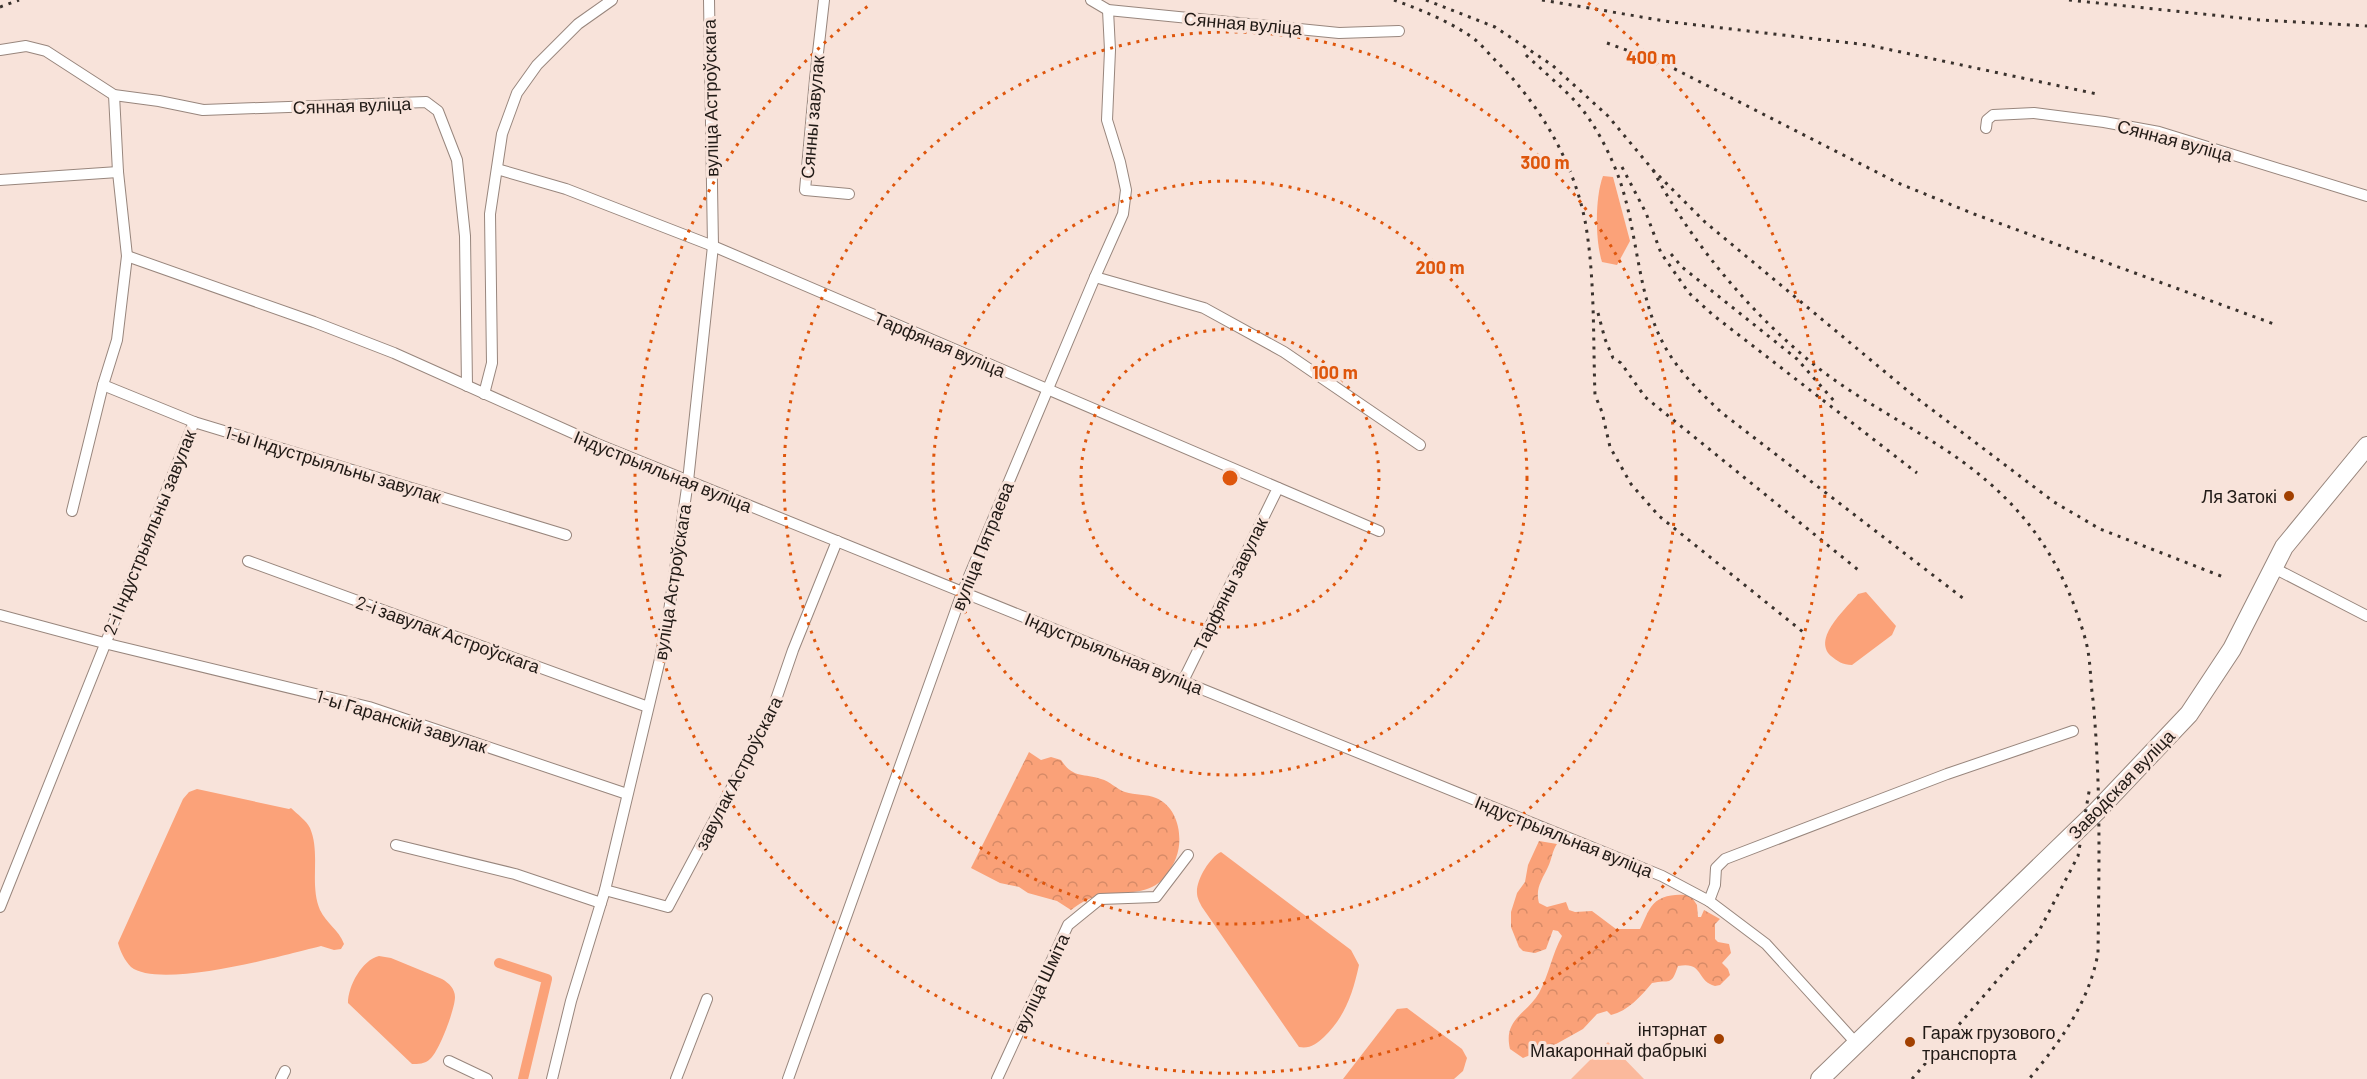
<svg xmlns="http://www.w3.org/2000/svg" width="2367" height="1079" font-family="Barlow,sans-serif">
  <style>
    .grass { fill: #fbb99c }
    .forest { fill: url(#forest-crowns) }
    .water { fill: #fba279 }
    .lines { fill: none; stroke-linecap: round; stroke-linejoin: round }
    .canal { stroke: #fba279; stroke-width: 10 }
    .minor-casing { stroke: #98867d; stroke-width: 12 }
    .primary-casing { stroke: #98867d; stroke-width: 20 }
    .minor { stroke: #fff; stroke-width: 10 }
    .primary { stroke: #fff; stroke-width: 18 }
    .rail { stroke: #3a322d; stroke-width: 3; stroke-dasharray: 3 6; stroke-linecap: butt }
    .ring { fill: none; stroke: #de560c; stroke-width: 3; stroke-dasharray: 3 6 }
    .poi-dot { fill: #a24000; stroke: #f8e3da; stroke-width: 2 }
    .labels { text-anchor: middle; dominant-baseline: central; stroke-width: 6; stroke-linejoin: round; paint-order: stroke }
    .street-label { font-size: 18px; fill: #211a16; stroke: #f8e3da }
    .poi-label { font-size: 18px; fill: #211a16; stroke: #f8e3da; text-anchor: end }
    .centre { fill: #de560c; stroke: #f8e3da; stroke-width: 3 }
    .ring-label { font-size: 18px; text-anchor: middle; font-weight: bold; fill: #de560c; stroke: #f8e3da; stroke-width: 6; stroke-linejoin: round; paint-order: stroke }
  </style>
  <defs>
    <pattern id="forest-crowns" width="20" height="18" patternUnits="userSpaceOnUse" patternTransform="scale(1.5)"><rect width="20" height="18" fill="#faa178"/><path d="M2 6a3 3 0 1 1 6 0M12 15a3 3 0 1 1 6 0" fill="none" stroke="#d68a67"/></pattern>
  </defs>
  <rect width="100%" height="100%" fill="#f8e3da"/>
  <!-- grass -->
  <path class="grass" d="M 1608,1042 L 1644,1079 L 1571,1079 Z"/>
  <!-- forest -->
  <g class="forest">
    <path d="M 1029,752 L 1041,760 L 1051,757 L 1061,760 C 1073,779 1084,773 1101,779 C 1110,781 1116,789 1125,792 C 1135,795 1147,794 1156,798 C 1178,807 1184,837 1176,858 C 1174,864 1170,869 1167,874 C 1154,894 1130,892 1109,894 C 1094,895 1083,901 1071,910 L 1057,901 L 1028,893 L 1019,887 L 1000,883 L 971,868 Z"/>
    <path d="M 1539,841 L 1557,844 C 1552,851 1552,859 1548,867 C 1542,880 1535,888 1539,903 L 1547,907 L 1566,902 L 1569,910 L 1575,912 L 1592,911 L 1616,929 L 1640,929 C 1644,922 1646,914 1651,907 C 1659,895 1677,893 1691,896 L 1697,905 L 1698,917 L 1701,917 L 1704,910 L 1720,919 L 1715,924 L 1715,939 L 1718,942 L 1729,944 L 1731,953 L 1722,963 L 1728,969 L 1730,975 L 1720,985 L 1715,986 C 1696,981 1704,961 1678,966 C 1671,987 1670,979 1652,983 C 1641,996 1628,1011 1611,1015 L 1607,1011 L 1597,1014 L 1583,1029 L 1549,1048 L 1523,1058 L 1510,1049 C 1503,1019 1526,1015 1539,993 C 1549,975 1552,954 1562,936 L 1558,931 L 1553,930 L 1546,949 L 1535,953 L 1523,951 L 1519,947 L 1511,927 L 1511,912 L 1517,893 L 1525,882 L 1528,865 Z"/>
  </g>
  <!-- water -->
  <g class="water">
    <path d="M 1603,176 L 1613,177 L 1630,241 L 1617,265 L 1602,262 C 1595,240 1595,197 1603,176 Z"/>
    <path d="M 1866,592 L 1896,626 L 1892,635 L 1852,665 C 1843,665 1837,661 1831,656 C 1812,638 1846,609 1858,594 Z"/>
    <path d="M 197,789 L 289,809 L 291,808 C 297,814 307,821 310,828 C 321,854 309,884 320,910 C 326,923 339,930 344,944 L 341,949 L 334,950 L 321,946 C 285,955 160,990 131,967 C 125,961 120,951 118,943 L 183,799 L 189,792 Z"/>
    <path d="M 1221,852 L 1351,950 L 1359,965 C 1353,993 1345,1017 1324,1037 C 1316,1044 1310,1049 1299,1047 L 1202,907 C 1200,903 1197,898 1197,893 C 1196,880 1210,857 1221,852 Z"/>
    <path d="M 379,956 L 391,958 L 442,979 C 449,983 455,989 455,997 C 455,1009 439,1052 430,1059 C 425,1064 418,1064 412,1064 L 348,1003 C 348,986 362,960 379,956 Z"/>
    <path d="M 1407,1008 L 1462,1049 L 1467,1058 L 1463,1071 L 1454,1079 L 1343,1079 L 1397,1009 Z"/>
  </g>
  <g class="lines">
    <!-- canal -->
    <path class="canal" d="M 499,963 L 547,979 L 523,1079"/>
    <!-- minor casing -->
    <g class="minor-casing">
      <g id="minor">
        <path d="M 824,0 L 815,79 L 805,190 L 849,194"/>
        <path d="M 1091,0 L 1108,10 L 1339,33 L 1399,31"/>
        <path d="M 0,50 L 26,46 L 46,51 L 114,95 L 159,101 L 203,110 L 426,102 L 438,111 L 457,160 L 465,236 L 467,386"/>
        <path d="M 1986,128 L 1987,120 L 1993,115 L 2034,113 L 2104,122 L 2159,132 L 2367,196"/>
        <path d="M 497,169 L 566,189 L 713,246 L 1379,531"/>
        <path d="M 0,180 L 118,172"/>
        <path d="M 127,256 L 314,322 L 394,353 L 595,443 L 1601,851 L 1662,876 L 1709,901 L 1715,885 L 1716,868 L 1725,859 L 1947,774 L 2073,731"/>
        <path d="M 1095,277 L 1204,308 L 1284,352 L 1420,445"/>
        <path d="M 103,385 L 194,422 L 566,535"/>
        <path d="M 484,394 L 492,363 L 490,214 L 502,134 L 517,93 L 537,65 L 578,24 L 612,0"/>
        <path d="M 72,511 L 103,385 L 117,340 L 127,256 L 118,172 L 114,95"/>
        <path d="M 248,561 L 648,707"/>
        <path d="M 2272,567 L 2367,616"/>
        <path d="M 0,615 L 104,643 L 369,707 L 627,794"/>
        <path d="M 1183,681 L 1278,488"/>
        <path d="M 396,845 L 515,874 L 601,903"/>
        <path d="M 605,890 L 668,907 L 771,714 L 793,650 L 837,541"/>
        <path d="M 1709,901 L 1766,944 L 1856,1043"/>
        <path d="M 0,907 L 194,422"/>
        <path d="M 449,1061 L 487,1079"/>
        <path d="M 281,1079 L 285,1071"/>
        <path d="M 552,1079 L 571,1001 L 605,890 L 660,659 L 669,611 L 688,481 L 713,246 L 709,0"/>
        <path d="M 676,1079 L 707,999"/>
        <path d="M 788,1079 L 962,593 L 1095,277 L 1123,214 L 1126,190 L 1120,162 L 1107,120 L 1110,50 L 1108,10"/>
        <path d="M 997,1079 L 1068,925 L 1100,899 L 1156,897 L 1188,855"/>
      </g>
    </g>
    <!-- primary casing -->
    <g class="primary-casing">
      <path id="primary" d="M 1820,1079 L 2097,811 L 2189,714 L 2232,649 L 2284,547 L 2367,446"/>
    </g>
    <!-- minor -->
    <use href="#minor" class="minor"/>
    <!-- primary -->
    <use href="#primary" class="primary"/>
    <!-- rail -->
    <g class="rail">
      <path d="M 1394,0 C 1421,10 1449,21 1473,38 C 1481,44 1488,53 1495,60 C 1540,104 1575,164 1586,226 C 1595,282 1593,339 1595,395 L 1602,412 L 1610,447 L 1631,484 L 1659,516 L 1803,632"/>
      <path d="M 1426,0 L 1495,27 L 1552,65 L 1608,116 L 1653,170 L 1705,222 L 1914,396 L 2054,502 L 2100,529 L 2226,578"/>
      <path d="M 1542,0 L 1671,22 L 1868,45 L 2097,94"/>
      <path d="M 2069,0 L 2260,20 L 2367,26"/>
      <path d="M 0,7 L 19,0"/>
      <path d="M 1607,43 L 1665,64 L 1898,183 L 1974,214 L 2274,324"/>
      <path d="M 1526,55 C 1543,71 1561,86 1576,102 C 1595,123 1611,155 1620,181 C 1639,237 1637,301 1668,352 C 1683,376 1702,394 1722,413 L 1964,599"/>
      <path d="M 1622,167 L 1646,213 L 1661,253 L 1689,293 L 1713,315 L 1917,473"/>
      <path d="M 1653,170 C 1691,243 1753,316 1817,367 C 1863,403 1916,428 1963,462 C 2027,509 2063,562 2085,638 C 2091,658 2090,680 2093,700 C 2101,784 2099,869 2098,953 C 2089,1002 2061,1041 2029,1079"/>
      <path d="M 1671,254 L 1682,267 L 1797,359 L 1835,402"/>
      <path d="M 1598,313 L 1605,339 L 1613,358 L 1621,363 L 1645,397 L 1862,573"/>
      <path d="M 1912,1079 L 2038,933 L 2078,856 L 2090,786"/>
    </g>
  </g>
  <!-- distance rings -->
  <g class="ring">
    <circle cx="1230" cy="478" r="149"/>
    <circle cx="1230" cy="478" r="297"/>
    <circle cx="1230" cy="478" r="446"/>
    <path d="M1588 3A595 595 0 1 1 872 3"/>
  </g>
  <!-- markers -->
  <g class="poi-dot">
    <circle cx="2289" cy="496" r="6"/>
    <circle cx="1719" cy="1039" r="6"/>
    <circle cx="1910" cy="1042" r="6"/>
  </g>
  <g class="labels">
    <!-- street labels -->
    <g class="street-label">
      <text transform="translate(1243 23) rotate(5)">Сянная вуліца</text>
      <text transform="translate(710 98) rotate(-91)">вуліца Астроўскага</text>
      <text transform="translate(352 105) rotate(-2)">Сянная вуліца</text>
      <text transform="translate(812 117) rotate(-85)">Сянны завулак</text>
      <text transform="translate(2175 140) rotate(15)">Сянная вуліца</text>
      <text transform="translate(940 344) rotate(23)">Тарфяная вуліца</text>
      <text transform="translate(333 464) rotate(17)">1-ы Індустрыяльны завулак</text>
      <text transform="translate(663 471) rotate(22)">Індустрыяльная вуліца</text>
      <text transform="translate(149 532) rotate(-68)">2-і Індустрыяльны завулак</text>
      <text transform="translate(982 546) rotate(-68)">вуліца Пятраева</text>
      <text transform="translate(672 582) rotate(-81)">вуліца Астроўскага</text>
      <text transform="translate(1230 584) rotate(-64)">Тарфяны завулак</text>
      <text transform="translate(448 634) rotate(20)">2-і завулак Астроўскага</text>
      <text transform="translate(1114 653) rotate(22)">Індустрыяльная вуліца</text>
      <text transform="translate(402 721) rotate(17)">1-ы Гаранскій завулак</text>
      <text transform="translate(738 773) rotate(-63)">завулак Астроўскага</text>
      <text transform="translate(2121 784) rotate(-46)">Заводская вуліца</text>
      <text transform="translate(1564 836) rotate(22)">Індустрыяльная вуліца</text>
      <text transform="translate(1041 983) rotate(-65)">вуліца Шміта</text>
    </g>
    <!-- poi labels -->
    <g class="poi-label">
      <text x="2277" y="496">Ля Затокі</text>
      <text x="1707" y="1029">інтэрнат<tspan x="1707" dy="21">Макароннай фабрыкі</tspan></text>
      <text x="1922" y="1032" text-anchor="start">Гараж грузового<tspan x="1922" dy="21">транспорта</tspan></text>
    </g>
  </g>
  <circle cx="1230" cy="478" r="9" class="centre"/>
  <g class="ring-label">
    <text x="1651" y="64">400 m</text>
    <text x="1545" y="169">300 m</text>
    <text x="1440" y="274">200 m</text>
    <text x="1335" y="379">100 m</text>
  </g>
</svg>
